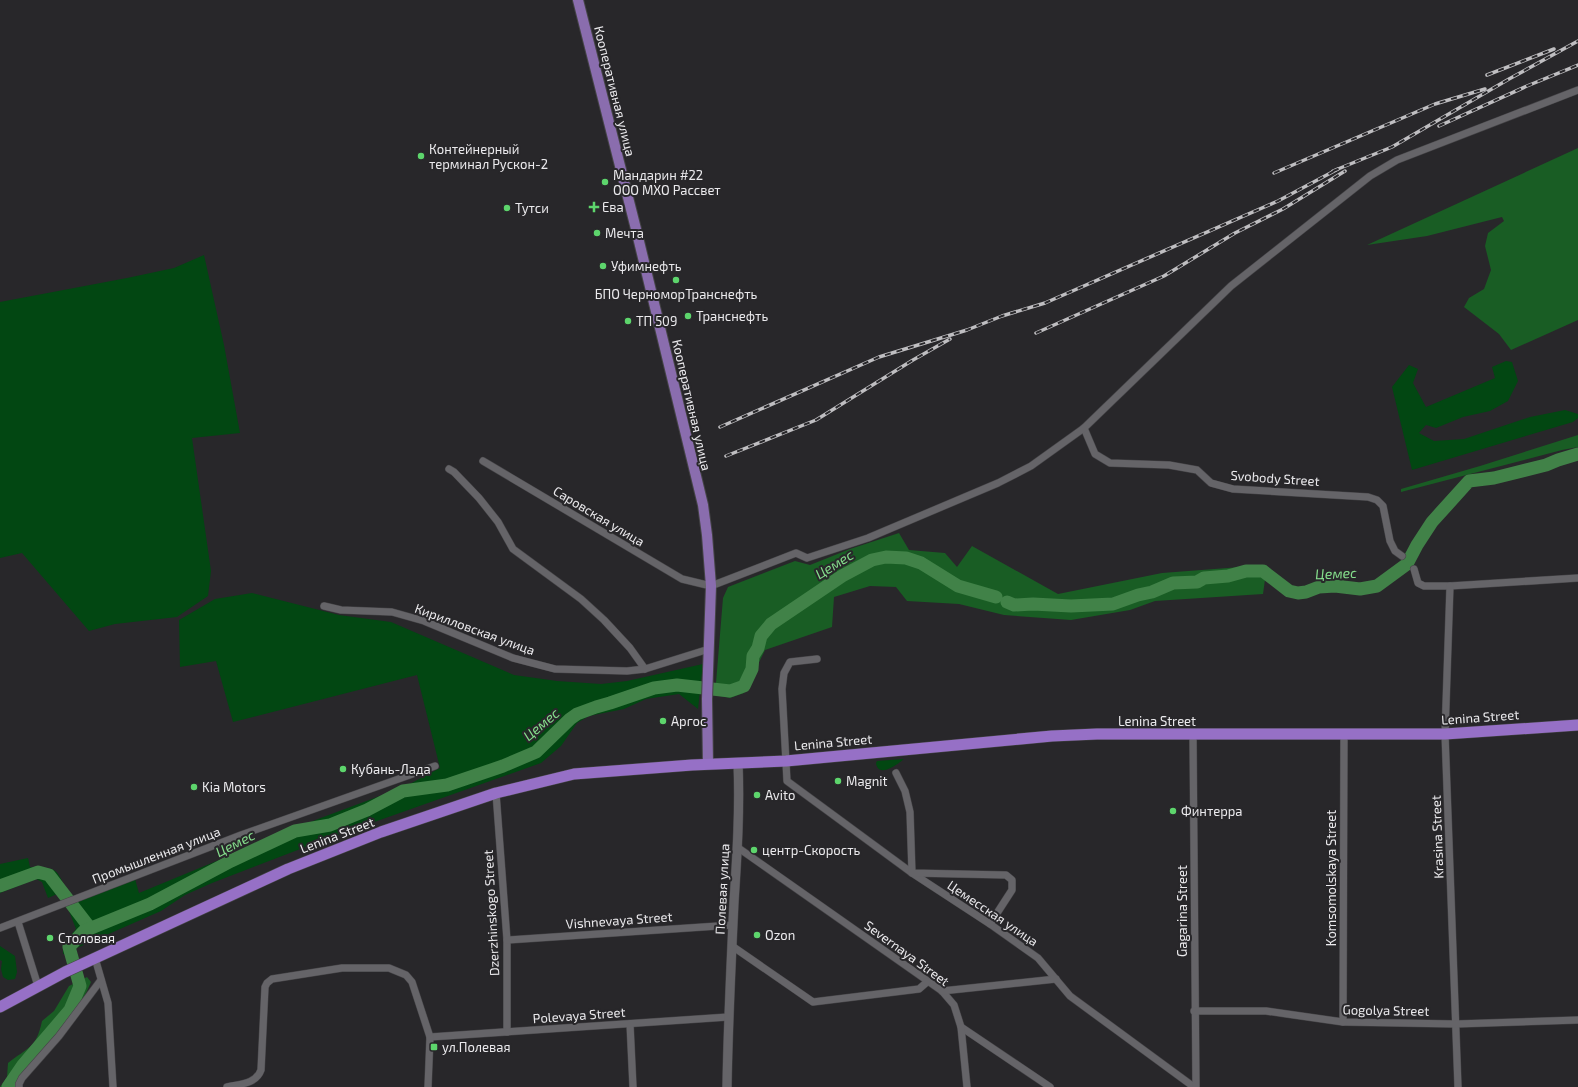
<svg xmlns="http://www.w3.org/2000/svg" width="1578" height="1087" font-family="'Exo 2',sans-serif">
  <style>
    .green { fill: #024712 }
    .forest { fill: #195d24 }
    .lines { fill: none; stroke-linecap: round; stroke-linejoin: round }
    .river { stroke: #418248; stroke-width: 13 }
    .minor-casing { stroke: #454447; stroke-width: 8 }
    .secondary-casing { stroke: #454447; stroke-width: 10 }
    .primary-casing { stroke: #454447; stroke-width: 12 }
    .trunk-casing { stroke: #454447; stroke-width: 12 }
    .minor { stroke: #656468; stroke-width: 7 }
    .secondary { stroke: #656468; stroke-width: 9 }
    .primary { stroke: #8a6dae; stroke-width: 10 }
    .trunk { stroke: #9670c6; stroke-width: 11 }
    .rail-casing { stroke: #bfbec1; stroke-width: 3.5 }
    .rail { stroke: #28272a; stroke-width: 2; stroke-dasharray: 6; stroke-linecap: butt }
    .poi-dot { fill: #5dd56c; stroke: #28272a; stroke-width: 1.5 }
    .labels { text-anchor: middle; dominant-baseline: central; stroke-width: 4; stroke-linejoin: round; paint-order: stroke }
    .street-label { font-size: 13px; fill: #ebeaed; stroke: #28272a }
    .poi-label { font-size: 13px; fill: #ebeaed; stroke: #28272a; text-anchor: start }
    .water-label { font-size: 14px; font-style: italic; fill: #85de8c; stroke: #28272a }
  </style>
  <rect width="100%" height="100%" fill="#28272a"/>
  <!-- green -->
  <g class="green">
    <path d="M 204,255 L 224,345 L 240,433 L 192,438 L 211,571 L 208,596 L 177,617 L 115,624 L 89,631 L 22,553 L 0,558 L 0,302 L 127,278 L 174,268 Z"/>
    <path d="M 1506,361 L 1512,362 L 1518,381 L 1508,401 L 1490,411 L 1463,417 L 1436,428 L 1426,425 L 1419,433 L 1434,441 L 1464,439 L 1530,417 L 1565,410 L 1578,414 L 1578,418 L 1573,422 L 1412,470 L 1392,387 L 1409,365 L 1418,369 L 1413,383 L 1426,407 L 1495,378 L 1492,367 Z"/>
    <path d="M 252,593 L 339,615 L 391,622 L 514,675 L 557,681 L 601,684 L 627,681 L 703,664 L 698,709 L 679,694 L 646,699 L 624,709 L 589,716 L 577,723 L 561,746 L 541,763 L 329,838 L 212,883 L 185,895 L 161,911 L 63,954 L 63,944 L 76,929 L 67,906 L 135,879 L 139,893 L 318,819 L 404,787 L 440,768 L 417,675 L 233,722 L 216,661 L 180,667 L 179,620 L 215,599 Z"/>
    <path d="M 904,759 C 898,764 878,779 876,763 L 877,761 Z"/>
    <path d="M 28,858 L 30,867 C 55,869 56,865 66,890 L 48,898 L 42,882 L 36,879 L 0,893 L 0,864 Z"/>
    <path d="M 0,946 L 15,956 L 17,972 L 15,979 L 8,980 L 3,977 L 1,969 L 2,961 L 0,960 Z"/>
  </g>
  <!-- forest -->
  <g class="forest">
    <path d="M 1578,148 L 1578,320 L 1511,350 L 1499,334 L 1464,307 L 1469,298 L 1484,289 L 1491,270 L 1485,246 L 1488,233 L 1504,221 L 1502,217 L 1427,236 L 1367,245 Z"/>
    <path d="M 1578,435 L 1578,447 L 1562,450 L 1401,492 L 1401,489 L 1480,466 Z"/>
    <path d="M 899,533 L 909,550 L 945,553 L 957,567 L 972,546 L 1058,594 L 1162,573 L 1267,565 L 1263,594 L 1155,601 L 1130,610 L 1071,620 L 1004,615 L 959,604 L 907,601 L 896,587 L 870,586 L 834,597 L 832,627 L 765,650 L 744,693 L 730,698 L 715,695 L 723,598 L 728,587 L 795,561 L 810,565 L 850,549 Z"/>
    <path d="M 87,977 L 91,982 C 81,1007 63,1028 45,1048 C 34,1061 23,1072 15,1087 L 0,1087 L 7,1077 L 8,1063 C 28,1047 36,1049 42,1021 L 54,1011 L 69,986 Z"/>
  </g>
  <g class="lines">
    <!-- river -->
    <g class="river">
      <path d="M 1007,602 L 1014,605 L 1033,604 L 1071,606 L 1113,604 L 1138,595 L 1152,592 L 1173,583 L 1197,582 L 1204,578 L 1228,576 L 1246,571 L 1263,571 L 1289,591 L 1298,593 L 1306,592 L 1319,587 L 1335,586 L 1360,589 L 1377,586 L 1407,564 L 1417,545 L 1432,522 L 1469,481 L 1494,478 L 1546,465 L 1558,460 L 1578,454"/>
      <path d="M 0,886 L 38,872 L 49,875 L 90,928"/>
      <path d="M 8,1087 L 23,1065 L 70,1010 L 80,986 L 69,947 L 84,931 L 150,904 L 231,861 L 295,831 L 330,825 L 367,810 L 403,791 L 447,785 L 503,766 L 536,752 L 570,719 L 577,714 L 596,707 L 610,703 L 654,688 L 677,685 L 730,691 L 744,686 L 752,669 L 753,656 L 758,648 L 761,636 L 771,624 L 842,576 L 872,560 L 886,557 L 906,558 L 921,563 L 958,586 L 996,597"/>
    </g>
    <!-- minor casing -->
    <g class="minor-casing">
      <g id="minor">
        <path d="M 1084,428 L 1095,454 L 1110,463 L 1169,465 L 1197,470 L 1211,483 L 1233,489 L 1368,497 L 1377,500 L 1383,506 L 1390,541 L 1395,551 L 1402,556"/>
        <path d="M 483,461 L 682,579 L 711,586 L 796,553 L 807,558 L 868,538 L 998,483 L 1031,466 L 1084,428 L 1231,286 L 1370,176 L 1397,160 L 1578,90"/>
        <path d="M 449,469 L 454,472 L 479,498 L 498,522 L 513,549 L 581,599 L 604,620 L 630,648 L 645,669"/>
        <path d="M 1414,569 L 1418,583 L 1424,586 L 1450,586 L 1578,578"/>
        <path d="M 1450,586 L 1445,734 L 1458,1087"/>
        <path d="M 324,606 L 341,610 L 392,612 L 424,621 L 513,658 L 555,669 L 627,671 L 645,669 L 709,649"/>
        <path d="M 817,659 L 790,662 L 784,673 L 782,689 L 787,781 L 912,873 L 990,924 L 1038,958 L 1070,996 L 1194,1087"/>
        <path d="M 1193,735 L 1196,1087"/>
        <path d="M 896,773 L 905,791 L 910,812 L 912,873 L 1006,875 L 1012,880 L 1012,890 L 990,924"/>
        <path d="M 496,793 L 507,940 L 507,1032"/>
        <path d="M 737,847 L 942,991 L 954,1005 L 961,1027 L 1050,1087"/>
        <path d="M 18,922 L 38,986"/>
        <path d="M 0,928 L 241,835 L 435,766"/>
        <path d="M 507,940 L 733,925"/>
        <path d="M 732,946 L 813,1002 L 919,989 L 927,982"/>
        <path d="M 95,958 L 108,1003 L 113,1087"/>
        <path d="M 942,991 L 1056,979"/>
        <path d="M 1194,1011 L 1266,1011 L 1343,1022 L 1456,1024 L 1578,1020"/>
        <path d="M 1343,1022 L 1344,734"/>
        <path d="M 630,1024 L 633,1087"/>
        <path d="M 961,1027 L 967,1087"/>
        <path d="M 430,1037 L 728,1017"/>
        <path d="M 19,1087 L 19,1084 L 22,1078 L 59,1036 L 101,980"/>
        <path d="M 227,1087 C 240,1084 256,1084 261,1070 L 265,987 L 267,983 L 272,979 L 342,968 L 389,968 L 406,975 L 412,982 L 430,1037 L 428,1087"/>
      </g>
    </g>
    <!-- secondary casing -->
    <g class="secondary-casing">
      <path id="secondary" d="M 727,1087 C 728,1025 731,964 734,902 C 737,856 740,809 738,763"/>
    </g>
    <!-- primary casing -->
    <g class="primary-casing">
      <path id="primary" d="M 578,0 L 636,229 L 703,505 L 707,535 L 711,586 L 707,699 L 708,764"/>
    </g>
    <!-- trunk casing -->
    <g class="trunk-casing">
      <path id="trunk" d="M 0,1007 L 65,972 L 288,869 L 381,832 L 496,793 L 574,774 L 692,765 L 786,761 L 1052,736 L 1097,734 L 1445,734 L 1578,725"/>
    </g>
    <!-- minor -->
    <use href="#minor" class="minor"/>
    <!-- secondary -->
    <use href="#secondary" class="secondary"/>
    <!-- primary -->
    <use href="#primary" class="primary"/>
    <!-- trunk -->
    <use href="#trunk" class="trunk"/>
    <!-- rail casing -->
    <g class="rail-casing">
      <g id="rail">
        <path d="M 1487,75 L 1554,49"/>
        <path d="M 1439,126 L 1527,86 L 1578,65"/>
        <path d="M 1333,171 L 1392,147 L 1509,79 L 1578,41"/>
        <path d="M 1274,173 L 1435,104 L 1485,89"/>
        <path d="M 1036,333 L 1164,276 L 1235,233 L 1283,209 L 1345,171"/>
        <path d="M 720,427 L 879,357 L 967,330 L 1002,316 L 1045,303 L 1278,201 L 1338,169"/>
        <path d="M 726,456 L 816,420 L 913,360 L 950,339"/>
      </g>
    </g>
    <!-- rail -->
    <use href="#rail" class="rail"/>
  </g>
  <!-- markers -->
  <g class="poi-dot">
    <circle cx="421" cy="156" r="4"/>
    <circle cx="605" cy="182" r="4"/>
    <path d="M592 201h4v4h4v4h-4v4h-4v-4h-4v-4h4z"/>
    <circle cx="507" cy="208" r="4"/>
    <circle cx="597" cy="233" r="4"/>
    <circle cx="603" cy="266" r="4"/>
    <circle cx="676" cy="280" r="4"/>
    <circle cx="688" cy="316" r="4"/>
    <circle cx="628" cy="321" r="4"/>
    <circle cx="663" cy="721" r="4"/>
    <circle cx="343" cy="769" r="4"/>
    <circle cx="838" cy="781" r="4"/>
    <circle cx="194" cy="787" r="4"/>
    <circle cx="757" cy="795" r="4"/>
    <circle cx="1173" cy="811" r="4"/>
    <circle cx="754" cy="850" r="4"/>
    <circle cx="757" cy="935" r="4"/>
    <circle cx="50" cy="938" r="4"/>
    <rect x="430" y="1043" width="8" height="8" rx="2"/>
  </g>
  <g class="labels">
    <!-- street labels -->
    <g class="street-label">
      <text transform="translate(615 91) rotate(76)">Кооперативная улица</text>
      <text transform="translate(692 405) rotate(77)">Кооперативная улица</text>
      <text transform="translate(1275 478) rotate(4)">Svobody Street</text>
      <text transform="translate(599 516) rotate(31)">Саровская улица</text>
      <text transform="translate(475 629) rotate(20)">Кирилловская улица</text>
      <text transform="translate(1480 717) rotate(-4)">Lenina Street</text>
      <text x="1157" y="721">Lenina Street</text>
      <text transform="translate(833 742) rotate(-5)">Lenina Street</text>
      <text transform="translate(337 835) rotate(-21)">Lenina Street</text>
      <text transform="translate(1437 837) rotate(-92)">Krasina Street</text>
      <text transform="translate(156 855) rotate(-21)">Промышленная улица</text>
      <text transform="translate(1331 878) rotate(-90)">Komsomolskaya Street</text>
      <text transform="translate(722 889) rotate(-87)">Полевая улица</text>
      <text transform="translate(1182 911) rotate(-90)">Gagarina Street</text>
      <text transform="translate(491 913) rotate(-93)">Dzerzhinskogo Street</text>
      <text transform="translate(993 913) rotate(34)">Цемесская улица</text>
      <text transform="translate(619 920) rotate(-4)">Vishnevaya Street</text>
      <text transform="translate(907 953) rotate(36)">Severnaya Street</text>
      <text transform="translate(1386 1010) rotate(1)">Gogolya Street</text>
      <text transform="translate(579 1015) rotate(-4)">Polevaya Street</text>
    </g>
    <!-- poi labels -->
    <g class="poi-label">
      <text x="429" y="149">Контейнерный<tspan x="429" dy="15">терминал Рускон-2</tspan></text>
      <text x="613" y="175">Мандарин #22<tspan x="613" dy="15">ООО МХО Рассвет</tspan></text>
      <text x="602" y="207">Ева</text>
      <text x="515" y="208">Тутси</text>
      <text x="605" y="233">Мечта</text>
      <text x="611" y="266">Уфимнефть</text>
      <text x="676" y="294" text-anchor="middle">БПО ЧерноморТранснефть</text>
      <text x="696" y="316">Транснефть</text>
      <text x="636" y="321">ТП 509</text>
      <text x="671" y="721">Аргос</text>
      <text x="351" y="769">Кубань-Лада</text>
      <text x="846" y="781">Magnit</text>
      <text x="202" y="787">Kia Motors</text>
      <text x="765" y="795">Avito</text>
      <text x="1181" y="811">Финтерра</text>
      <text x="762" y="850">центр-Скорость</text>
      <text x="765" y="935">Ozon</text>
      <text x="58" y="938">Столовая</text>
      <text x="442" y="1047">ул.Полевая</text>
    </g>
    <!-- water labels -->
    <g class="water-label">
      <text transform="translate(834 564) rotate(-32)">Цемес</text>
      <text transform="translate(1336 573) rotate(-2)">Цемес</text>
      <text transform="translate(541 724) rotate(-40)">Цемес</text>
      <text transform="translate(235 843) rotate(-27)">Цемес</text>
    </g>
  </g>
</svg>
